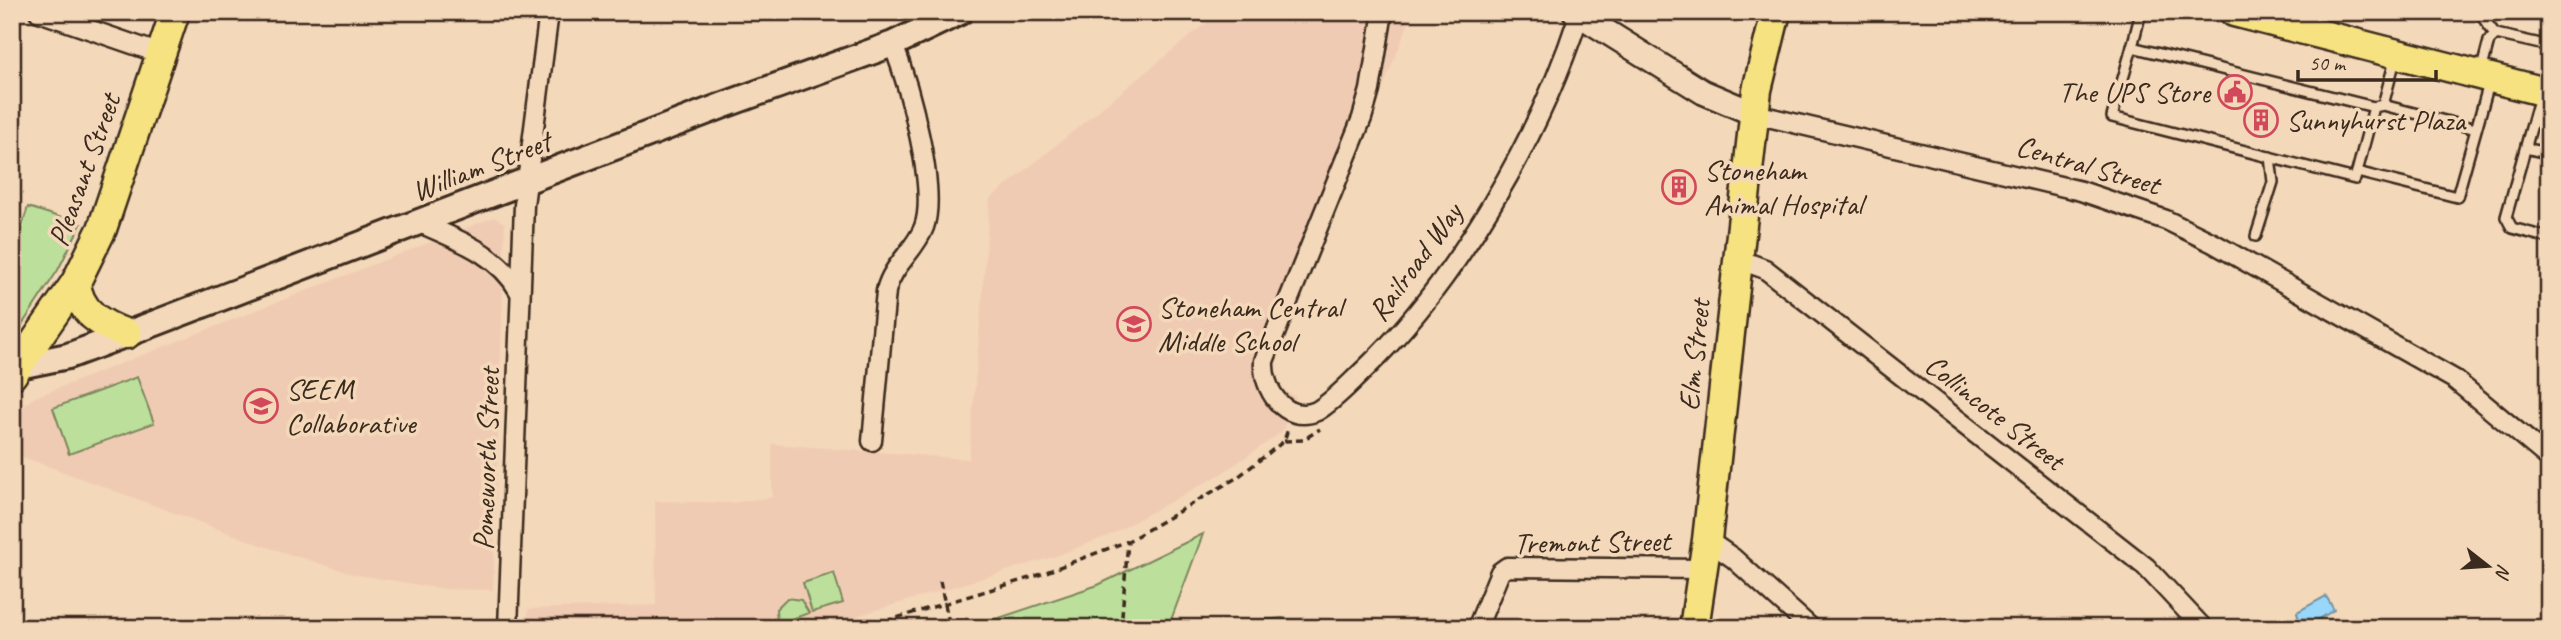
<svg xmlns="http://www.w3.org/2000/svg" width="2561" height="640" font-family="Caveat,sans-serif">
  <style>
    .built { fill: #f0cbb3 }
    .green { fill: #bce09b; stroke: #7c855c; stroke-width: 2 }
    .water { fill: #99d7fa; stroke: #7392a2; stroke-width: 2 }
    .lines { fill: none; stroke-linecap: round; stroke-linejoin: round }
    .service-casing { stroke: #3b2a1e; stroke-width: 14 }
    .minor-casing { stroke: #3b2a1e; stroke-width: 23 }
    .tertiary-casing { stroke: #3b2a1e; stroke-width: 28 }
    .secondary-casing { stroke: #3b2a1e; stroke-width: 30 }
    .primary-casing { stroke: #3b2a1e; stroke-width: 33 }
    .path { stroke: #3b2a1e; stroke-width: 3.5; stroke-dasharray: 7 5; stroke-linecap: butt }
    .service { stroke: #f4d8ba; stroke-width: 9 }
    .minor { stroke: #f4d8ba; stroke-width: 18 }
    .tertiary { stroke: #f4d8ba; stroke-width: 23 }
    .secondary { stroke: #f4d8ba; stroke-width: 24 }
    .primary { stroke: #f6e281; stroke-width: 28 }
    .path-bridge { stroke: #3b2a1e; stroke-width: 3.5; stroke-dasharray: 7 5; stroke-linecap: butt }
    .labels { text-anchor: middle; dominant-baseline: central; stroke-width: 7; stroke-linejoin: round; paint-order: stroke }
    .poi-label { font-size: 30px; fill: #3b2a1e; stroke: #f4d8ba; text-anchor: start }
    .street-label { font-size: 30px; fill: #3b2a1e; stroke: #f4d8ba }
  </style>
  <rect width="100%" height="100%" fill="#f4d8ba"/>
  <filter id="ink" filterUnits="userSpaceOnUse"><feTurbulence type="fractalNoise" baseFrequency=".0143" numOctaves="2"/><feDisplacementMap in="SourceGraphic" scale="14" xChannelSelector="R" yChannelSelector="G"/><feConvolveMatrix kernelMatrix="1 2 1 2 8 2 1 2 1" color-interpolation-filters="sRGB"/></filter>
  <g filter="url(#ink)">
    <!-- built -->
    <g class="built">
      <path d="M 1207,12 L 1413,12 L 1278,351 L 1275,375 L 1285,391 L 1296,397 L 1282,432 L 1221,474 L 1110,535 L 1056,556 L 817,628 L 527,628 L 528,609 L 656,605 L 655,501 L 731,503 L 772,497 L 772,444 L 969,459 L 990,199 L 1211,19 Z"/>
      <path d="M 494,217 L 505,223 L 493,590 L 443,589 L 353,574 L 264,546 L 12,453 L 12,415 L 33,398 Z"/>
    </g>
    <!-- green -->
    <g class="green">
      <path d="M 28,207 L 81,224 L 58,270 L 12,340 L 12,237 L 18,238 Z"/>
      <path d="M 137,377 L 154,423 L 69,454 L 53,408 Z"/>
      <path d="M 1203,534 L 1168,628 L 969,628 L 1098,585 Z"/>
      <path d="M 834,573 L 843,603 L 812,612 L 803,583 Z"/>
      <path d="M 787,598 L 801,600 L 809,613 L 777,624 L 776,609 Z"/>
      <path d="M 1282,618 L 1310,628 L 1249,628 L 1265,620 Z"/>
    </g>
    <!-- water -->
    <path class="water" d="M 2326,596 L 2334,610 L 2306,627 L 2303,622 L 2300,624 L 2297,612 Z"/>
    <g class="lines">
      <!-- service casing -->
      <g class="service-casing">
        <g id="service">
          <path d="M 2485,12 L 2484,19 L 2495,34"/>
          <path d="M 2132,47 L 2141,12"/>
          <path d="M 2481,72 L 2489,41 L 2496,34 L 2549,46"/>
          <path d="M 2540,96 L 2506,217 L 2512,228 L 2549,238"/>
          <path d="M 2383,105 L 2396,56"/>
          <path d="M 2476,129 L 2383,105 L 2374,107 L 2357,172 L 2457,197 L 2490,80"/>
          <path d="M 2526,148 L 2549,154"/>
          <path d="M 2357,172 L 2355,179 L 2112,117 L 2132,47 L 2374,107"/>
          <path d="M 2256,236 L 2273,182 L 2270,157"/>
        </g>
      </g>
      <!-- minor casing -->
      <g class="minor-casing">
        <g id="minor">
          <path d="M 39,12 L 161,54"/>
          <path d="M 1383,12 L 1370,90 L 1362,118 L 1264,361 C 1262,388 1285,425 1317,411 C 1335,400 1350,383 1365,369 C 1457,281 1540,136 1579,15"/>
          <path d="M 1755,114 L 2081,191 L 2166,220 L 2213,243 L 2454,379 L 2549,458"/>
          <path d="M 420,223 C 456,239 499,254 519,291"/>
          <path d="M 1738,259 L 1765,269 L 2146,567 L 2203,628"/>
          <path d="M 872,441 L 886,291 C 892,265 915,251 924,227 C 938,189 908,83 893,44"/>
          <path d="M 1707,540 L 1733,558 L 1811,628"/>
          <path d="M 508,628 L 524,205 L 549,12"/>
          <path d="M 1477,628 L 1500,572 L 1507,567 L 1703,569"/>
        </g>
      </g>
      <!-- tertiary casing -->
      <g class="tertiary-casing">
        <path id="tertiary" d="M 1575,12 L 1703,92 L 1755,114"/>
      </g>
      <!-- secondary casing -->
      <g class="secondary-casing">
        <path id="secondary" d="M 19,366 L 68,356 L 127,334 L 724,105 L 893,44 L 960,12"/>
      </g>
      <!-- primary casing -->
      <g class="primary-casing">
        <g id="primary">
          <path d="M 2234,12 L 2549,93"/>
          <path d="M 76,282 C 78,312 102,325 127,334"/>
          <path d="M 12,375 L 76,282 L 102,229 L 175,12"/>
          <path d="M 1694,628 L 1707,540 L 1757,90 L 1776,12"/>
        </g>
      </g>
      <!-- path -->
      <g class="path">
        <path d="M 1284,441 L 1303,440 L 1320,429"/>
        <path d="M 863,628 L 1036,576 L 1128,541 L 1238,477 L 1284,441 L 1288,429"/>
        <path d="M 1121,628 L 1128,541"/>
      </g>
      <!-- service -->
      <use href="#service" class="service"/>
      <!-- minor -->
      <use href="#minor" class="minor"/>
      <!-- tertiary -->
      <use href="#tertiary" class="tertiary"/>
      <!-- secondary -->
      <use href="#secondary" class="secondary"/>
      <!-- primary -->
      <use href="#primary" class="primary"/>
      <!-- path-bridge -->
      <path class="path-bridge" d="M 940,581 L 950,628"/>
    </g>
  </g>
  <!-- icons -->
  <defs>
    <g id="civic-ring" transform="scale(1.75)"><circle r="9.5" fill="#f4d8ba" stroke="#d1495b" stroke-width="1.5"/><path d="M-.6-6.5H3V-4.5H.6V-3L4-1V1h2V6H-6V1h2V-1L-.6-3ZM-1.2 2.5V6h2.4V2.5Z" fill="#d1495b"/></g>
    <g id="building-ring" transform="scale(1.75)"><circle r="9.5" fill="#f4d8ba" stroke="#d1495b" stroke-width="1.5"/><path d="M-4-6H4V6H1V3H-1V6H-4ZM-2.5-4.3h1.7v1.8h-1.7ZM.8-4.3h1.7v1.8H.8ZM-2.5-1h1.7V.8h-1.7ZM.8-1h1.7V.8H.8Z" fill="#d1495b"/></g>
    <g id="school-ring" transform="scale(1.75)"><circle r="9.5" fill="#f4d8ba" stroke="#d1495b" stroke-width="1.5"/><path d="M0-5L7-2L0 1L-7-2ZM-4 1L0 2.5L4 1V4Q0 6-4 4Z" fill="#d1495b"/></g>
  </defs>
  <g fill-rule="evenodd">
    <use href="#civic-ring" x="2235" y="92"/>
    <use href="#building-ring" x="2261" y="120"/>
    <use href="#building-ring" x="1679" y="187"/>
    <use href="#school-ring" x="1134" y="324"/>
    <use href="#school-ring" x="261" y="406"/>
  </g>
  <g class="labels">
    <!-- poi labels -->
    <g class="poi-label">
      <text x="2210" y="92" text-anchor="end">The UPS Store</text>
      <text x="2286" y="120">Sunnyhurst Plaza</text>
      <text x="1704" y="170">Stoneham<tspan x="1704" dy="34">Animal Hospital</tspan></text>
      <text x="1158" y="307">Stoneham Central<tspan x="1158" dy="34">Middle School</tspan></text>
      <text x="286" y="389">SEEM<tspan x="286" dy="34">Collaborative</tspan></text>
    </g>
    <!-- street labels -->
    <g class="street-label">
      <text transform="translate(2088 165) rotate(16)">Central Street</text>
      <text transform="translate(481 166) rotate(-21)">William Street</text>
      <text transform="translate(84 170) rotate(-70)">Pleasant Street</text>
      <text transform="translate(1415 262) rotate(-54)">Railroad Way</text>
      <text transform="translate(1694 355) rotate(-84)">Elm Street</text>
      <text transform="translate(1995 412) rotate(38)">Collincote Street</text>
      <text transform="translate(486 459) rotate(-88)">Pomeworth Street</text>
      <text transform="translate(1592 542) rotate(-1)">Tremont Street</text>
    </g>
  </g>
  <!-- margin -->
  <rect width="2561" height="640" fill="none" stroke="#f4d8ba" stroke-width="42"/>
  <rect x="21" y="21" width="2519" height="598" fill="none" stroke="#3b2a1e" stroke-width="2.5" filter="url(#ink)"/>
  <!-- north arrow -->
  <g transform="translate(2488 566) rotate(107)" stroke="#f4d8ba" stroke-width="5" paint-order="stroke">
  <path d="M0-5L12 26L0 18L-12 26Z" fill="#3b2a1e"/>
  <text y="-10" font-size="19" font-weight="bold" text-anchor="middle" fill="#3b2a1e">N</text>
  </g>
  <!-- scale -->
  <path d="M2298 70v10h138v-10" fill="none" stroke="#3b2a1e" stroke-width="3.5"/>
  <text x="2309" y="70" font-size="21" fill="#3b2a1e" stroke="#f4d8ba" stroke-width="5" paint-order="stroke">50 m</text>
</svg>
